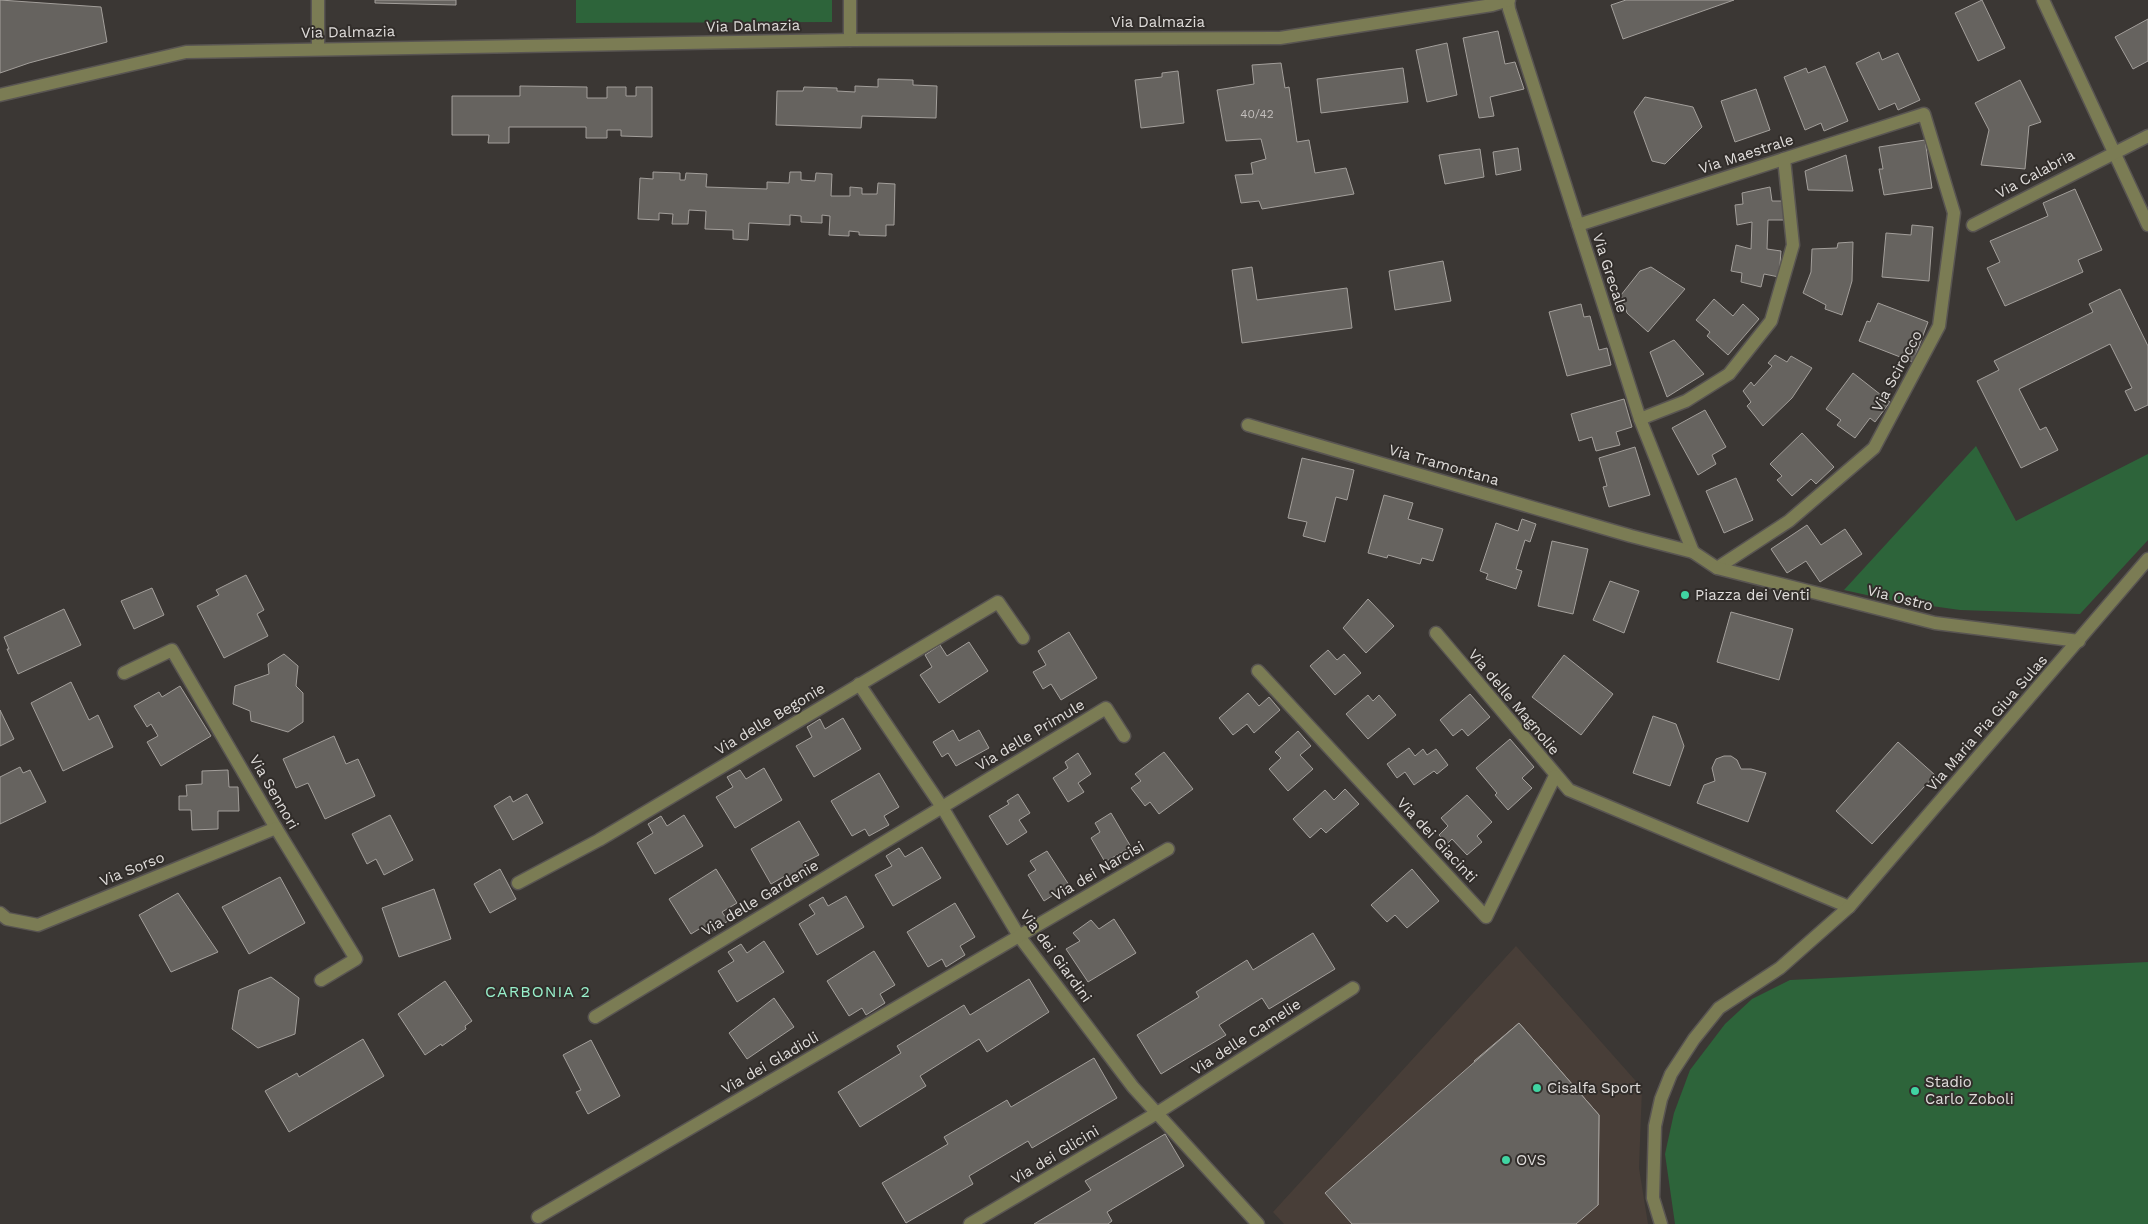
<svg xmlns="http://www.w3.org/2000/svg" width="2148" height="1224" font-family="'Work Sans',sans-serif">
  <style>
    .built { fill: #483e38 }
    .green { fill: #2d643a }
    .building { fill: #66635f; stroke: #a39f9b }
    .lines { fill: none; stroke-linecap: round; stroke-linejoin: round }
    .minor-casing { stroke: #595552; stroke-width: 15 }
    .minor { stroke: #7b7c54; stroke-width: 12 }
    .poi-dot { fill: #40d4a2; stroke: #312d2a; stroke-width: 2 }
    .labels { text-anchor: middle; dominant-baseline: central; stroke-width: 4; stroke-linejoin: round; paint-order: stroke }
    .number-label { font-size: 12px; fill: #c2bebc }
    .street-label { font-size: 15px; fill: #e0dddb; stroke: #312d2a }
    .poi-label { font-size: 15px; fill: #e0dddb; stroke: #312d2a; text-anchor: start }
    .neighbourhood-label { font-size: 16px; letter-spacing: 1px; fill: #98f0cb; stroke: #312d2a }
  </style>
  <rect width="100%" height="100%" fill="#3b3734"/>
  <!-- built -->
  <path class="built" d="M 1516,946 L 1642,1088 L 1639,1168 L 1648,1224 L 1284,1224 L 1273,1212 Z"/>
  <!-- green -->
  <g class="green">
    <path d="M 576,0 L 832,0 L 832,22 L 576,23 Z"/>
    <path d="M 1976,446 L 2016,521 L 2148,454 L 2148,540 L 2080,614 L 1960,610 L 1889,600 L 1844,590 Z"/>
    <path d="M 2148,962 L 2148,1224 L 1675,1224 L 1665,1154 L 1674,1113 L 1690,1070 L 1725,1024 L 1752,999 L 1790,980 Z"/>
  </g>
  <!-- building -->
  <g class="building">
    <path d="M 0,0 L 101,7 L 107,42 L 29,63 L 0,73 Z"/>
    <path d="M 375,0 L 456,0 L 456,5 L 375,3 Z"/>
    <path d="M 1626,0 L 1734,0 L 1623,39 L 1611,5 Z"/>
    <path d="M 1982,0 L 2005,48 L 1978,61 L 1955,13 Z"/>
    <path d="M 2148,19 L 2148,61 L 2133,69 L 2115,37 Z"/>
    <path d="M 1498,31 L 1505,64 L 1515,62 L 1524,89 L 1490,97 L 1494,116 L 1479,118 L 1463,38 Z"/>
    <path d="M 1447,43 L 1457,95 L 1427,102 L 1416,50 Z"/>
    <path d="M 1879,52 L 1882,60 L 1898,53 L 1920,100 L 1898,110 L 1895,103 L 1879,110 L 1856,63 Z"/>
    <path d="M 1281,63 L 1285,88 L 1289,87 L 1297,142 L 1309,140 L 1315,173 L 1346,168 L 1354,194 L 1262,209 L 1259,201 L 1241,203 L 1235,175 L 1253,174 L 1251,163 L 1266,159 L 1261,139 L 1226,141 L 1217,90 L 1254,84 L 1252,65 Z"/>
    <path d="M 1825,66 L 1848,121 L 1824,131 L 1821,123 L 1805,130 L 1784,77 L 1806,68 L 1808,73 Z"/>
    <path d="M 1403,68 L 1408,102 L 1321,113 L 1317,79 Z"/>
    <path d="M 1178,71 L 1184,123 L 1141,128 L 1135,80 L 1162,77 L 1162,73 Z"/>
    <path d="M 878,79 L 913,80 L 913,85 L 937,86 L 936,118 L 862,116 L 861,128 L 776,125 L 777,91 L 803,91 L 804,87 L 837,88 L 837,91 L 855,92 L 855,86 L 878,87 Z"/>
    <path d="M 2020,80 L 2041,122 L 2029,126 L 2025,169 L 1981,165 L 1989,130 L 1975,103 Z"/>
    <path d="M 520,86 L 587,87 L 587,98 L 607,98 L 607,87 L 626,87 L 626,96 L 636,96 L 636,87 L 652,87 L 652,137 L 621,136 L 621,130 L 607,130 L 607,138 L 586,138 L 586,127 L 509,127 L 509,143 L 488,143 L 489,135 L 452,135 L 452,96 L 520,96 Z"/>
    <path d="M 1756,89 L 1770,130 L 1735,142 L 1721,101 Z"/>
    <path d="M 1645,97 L 1693,107 L 1702,127 L 1665,164 L 1652,161 L 1634,112 Z"/>
    <path d="M 1925,140 L 1932,188 L 1884,195 L 1879,169 L 1883,169 L 1879,147 Z"/>
    <path d="M 1518,148 L 1521,170 L 1496,175 L 1493,152 Z"/>
    <path d="M 1480,149 L 1484,177 L 1445,184 L 1439,155 Z"/>
    <path d="M 1846,155 L 1853,191 L 1808,190 L 1805,171 Z"/>
    <path d="M 653,172 L 680,173 L 680,180 L 685,180 L 686,173 L 707,174 L 706,187 L 767,189 L 767,182 L 789,183 L 790,172 L 801,172 L 801,180 L 815,181 L 816,173 L 832,174 L 831,196 L 850,196 L 850,187 L 862,188 L 862,194 L 877,194 L 878,183 L 895,184 L 894,225 L 886,225 L 886,236 L 859,235 L 859,232 L 849,231 L 849,236 L 829,235 L 830,216 L 822,215 L 822,223 L 801,222 L 801,216 L 790,215 L 790,225 L 749,223 L 748,240 L 733,239 L 733,230 L 705,229 L 706,211 L 689,210 L 688,224 L 672,224 L 673,214 L 659,213 L 659,220 L 638,219 L 640,178 L 653,179 Z"/>
    <path d="M 1770,187 L 1772,201 L 1783,201 L 1785,220 L 1768,220 L 1767,249 L 1781,251 L 1779,277 L 1764,274 L 1761,287 L 1741,282 L 1742,273 L 1731,271 L 1736,245 L 1751,249 L 1752,222 L 1737,225 L 1735,205 L 1743,204 L 1742,193 Z"/>
    <path d="M 2075,189 L 2102,250 L 2078,260 L 2083,272 L 2005,306 L 1987,268 L 2000,262 L 1990,241 L 2048,216 L 2043,203 Z"/>
    <path d="M 1912,225 L 1933,227 L 1929,281 L 1882,277 L 1886,233 L 1911,235 Z"/>
    <path d="M 1853,242 L 1852,281 L 1842,315 L 1825,309 L 1826,305 L 1803,293 L 1811,272 L 1812,249 L 1837,248 L 1838,243 Z"/>
    <path d="M 1443,261 L 1451,301 L 1395,310 L 1389,271 Z"/>
    <path d="M 1252,267 L 1257,300 L 1347,288 L 1352,328 L 1242,343 L 1232,270 Z"/>
    <path d="M 1651,267 L 1685,289 L 1648,332 L 1627,313 L 1621,295 L 1640,271 Z"/>
    <path d="M 2120,289 L 2148,346 L 2148,405 L 2135,411 L 2125,391 L 2132,388 L 2110,344 L 2019,389 L 2040,430 L 2046,427 L 2058,450 L 2021,468 L 1977,381 L 1999,370 L 1994,361 L 2093,312 L 2089,304 Z"/>
    <path d="M 1714,299 L 1733,316 L 1743,304 L 1759,319 L 1728,355 L 1707,336 L 1710,332 L 1696,320 Z"/>
    <path d="M 1878,303 L 1928,322 L 1913,362 L 1859,341 L 1867,321 L 1870,322 Z"/>
    <path d="M 1581,304 L 1584,317 L 1590,316 L 1599,350 L 1607,348 L 1611,365 L 1567,376 L 1549,312 Z"/>
    <path d="M 1674,340 L 1704,374 L 1667,397 L 1650,352 Z"/>
    <path d="M 1775,355 L 1787,362 L 1791,356 L 1812,368 L 1792,398 L 1763,426 L 1747,406 L 1751,402 L 1743,391 L 1751,382 L 1754,386 L 1772,366 L 1768,363 Z"/>
    <path d="M 1853,373 L 1890,402 L 1875,422 L 1870,418 L 1855,438 L 1837,425 L 1841,420 L 1826,409 Z"/>
    <path d="M 1624,399 L 1632,427 L 1616,432 L 1620,445 L 1596,451 L 1592,437 L 1579,441 L 1571,414 Z"/>
    <path d="M 1705,410 L 1726,447 L 1712,455 L 1716,464 L 1698,475 L 1672,428 Z"/>
    <path d="M 1802,433 L 1834,467 L 1816,484 L 1811,479 L 1792,496 L 1777,480 L 1782,476 L 1770,464 Z"/>
    <path d="M 1635,447 L 1650,495 L 1609,507 L 1603,487 L 1607,486 L 1599,458 Z"/>
    <path d="M 1302,458 L 1354,470 L 1347,500 L 1336,497 L 1325,542 L 1303,536 L 1307,522 L 1288,518 Z"/>
    <path d="M 1736,478 L 1753,520 L 1724,533 L 1706,491 Z"/>
    <path d="M 1384,495 L 1413,503 L 1408,519 L 1443,529 L 1433,561 L 1422,558 L 1420,564 L 1388,555 L 1387,558 L 1368,553 Z"/>
    <path d="M 1522,519 L 1536,524 L 1530,542 L 1525,540 L 1516,569 L 1522,571 L 1516,589 L 1486,579 L 1488,574 L 1480,571 L 1496,523 L 1518,531 Z"/>
    <path d="M 1807,525 L 1821,545 L 1845,529 L 1862,554 L 1820,582 L 1806,561 L 1787,573 L 1771,549 Z"/>
    <path d="M 1552,541 L 1588,549 L 1573,614 L 1538,606 Z"/>
    <path d="M 246,575 L 264,610 L 257,614 L 268,636 L 224,658 L 197,606 L 219,595 L 216,590 Z"/>
    <path d="M 1610,581 L 1639,591 L 1624,633 L 1593,620 Z"/>
    <path d="M 152,588 L 164,615 L 134,629 L 121,601 Z"/>
    <path d="M 1368,599 L 1394,626 L 1366,653 L 1343,628 Z"/>
    <path d="M 64,609 L 81,645 L 18,674 L 7,649 L 9,649 L 4,637 Z"/>
    <path d="M 1731,612 L 1793,629 L 1779,680 L 1717,662 Z"/>
    <path d="M 1069,632 L 1097,678 L 1061,700 L 1051,684 L 1043,689 L 1033,672 L 1046,665 L 1038,651 Z"/>
    <path d="M 969,642 L 988,671 L 939,703 L 920,675 L 932,667 L 925,655 L 940,645 L 947,656 Z"/>
    <path d="M 1328,650 L 1337,660 L 1344,654 L 1361,673 L 1335,695 L 1310,666 Z"/>
    <path d="M 284,654 L 298,666 L 296,686 L 303,693 L 303,722 L 288,732 L 251,721 L 250,711 L 233,704 L 235,686 L 269,674 L 268,664 Z"/>
    <path d="M 1564,655 L 1613,694 L 1581,735 L 1532,697 Z"/>
    <path d="M 71,682 L 89,720 L 98,715 L 113,747 L 63,771 L 31,703 Z"/>
    <path d="M 180,686 L 211,736 L 161,766 L 147,742 L 158,736 L 151,724 L 147,727 L 134,706 L 159,692 L 162,697 Z"/>
    <path d="M 1248,693 L 1259,706 L 1269,697 L 1280,710 L 1254,733 L 1247,724 L 1233,735 L 1219,718 Z"/>
    <path d="M 1470,694 L 1490,717 L 1468,736 L 1462,729 L 1453,736 L 1440,720 Z"/>
    <path d="M 1368,695 L 1373,701 L 1379,695 L 1396,715 L 1368,739 L 1346,714 Z"/>
    <path d="M 0,710 L 14,739 L 0,746 Z"/>
    <path d="M 1653,716 L 1676,724 L 1684,746 L 1670,786 L 1633,773 Z"/>
    <path d="M 843,718 L 861,749 L 814,777 L 796,746 L 812,737 L 807,727 L 820,719 L 825,729 Z"/>
    <path d="M 953,730 L 959,741 L 979,730 L 989,748 L 956,766 L 948,753 L 942,757 L 933,742 Z"/>
    <path d="M 1298,731 L 1311,746 L 1300,755 L 1313,769 L 1288,791 L 1269,769 L 1281,758 L 1275,752 Z"/>
    <path d="M 334,736 L 346,764 L 358,759 L 375,796 L 325,819 L 308,783 L 296,788 L 283,759 Z"/>
    <path d="M 1510,739 L 1534,767 L 1522,778 L 1532,788 L 1508,810 L 1495,795 L 1497,793 L 1476,768 Z"/>
    <path d="M 1898,742 L 1935,775 L 1872,844 L 1836,811 Z"/>
    <path d="M 1409,748 L 1415,756 L 1423,749 L 1427,755 L 1436,749 L 1448,765 L 1437,774 L 1434,771 L 1414,785 L 1405,772 L 1397,778 L 1387,764 Z"/>
    <path d="M 1164,752 L 1193,789 L 1159,814 L 1150,802 L 1145,806 L 1131,788 L 1141,781 L 1135,774 Z"/>
    <path d="M 1078,753 L 1091,774 L 1078,783 L 1084,792 L 1068,802 L 1053,778 L 1068,768 L 1065,762 Z"/>
    <path d="M 1724,756 L 1731,756 L 1737,760 L 1741,769 L 1751,769 L 1766,773 L 1748,822 L 1697,803 L 1704,785 L 1715,781 L 1712,768 L 1716,759 Z"/>
    <path d="M 20,767 L 23,773 L 30,770 L 46,802 L 0,824 L 0,777 Z"/>
    <path d="M 764,768 L 782,800 L 735,828 L 716,797 L 733,787 L 727,777 L 740,770 L 746,779 Z"/>
    <path d="M 228,770 L 229,787 L 238,787 L 239,811 L 218,811 L 218,829 L 192,830 L 191,810 L 179,810 L 179,796 L 187,796 L 186,785 L 202,784 L 202,771 Z"/>
    <path d="M 879,773 L 899,807 L 884,816 L 889,825 L 869,836 L 865,829 L 852,836 L 831,801 Z"/>
    <path d="M 1345,789 L 1359,804 L 1326,833 L 1321,828 L 1310,838 L 1293,819 L 1325,790 L 1334,800 Z"/>
    <path d="M 527,794 L 543,823 L 513,840 L 494,806 L 510,796 L 513,802 Z"/>
    <path d="M 1018,794 L 1030,813 L 1019,820 L 1027,832 L 1007,845 L 989,816 L 1009,804 L 1007,801 Z"/>
    <path d="M 1467,795 L 1492,822 L 1477,836 L 1482,842 L 1467,855 L 1452,839 L 1447,844 L 1439,835 L 1448,826 L 1441,818 Z"/>
    <path d="M 1111,813 L 1131,847 L 1105,862 L 1091,838 L 1100,832 L 1095,823 Z"/>
    <path d="M 390,815 L 413,860 L 384,875 L 376,859 L 367,864 L 352,834 Z"/>
    <path d="M 684,815 L 703,846 L 655,874 L 637,843 L 653,833 L 648,824 L 661,816 L 667,826 Z"/>
    <path d="M 799,821 L 819,855 L 803,863 L 808,872 L 789,884 L 785,876 L 771,884 L 751,849 Z"/>
    <path d="M 922,847 L 941,878 L 893,906 L 875,875 L 892,866 L 886,856 L 899,848 L 905,857 Z"/>
    <path d="M 1047,851 L 1069,885 L 1044,901 L 1028,875 L 1036,870 L 1030,861 Z"/>
    <path d="M 500,869 L 516,899 L 490,913 L 474,884 Z"/>
    <path d="M 716,869 L 737,903 L 722,912 L 728,921 L 709,933 L 704,926 L 691,934 L 669,899 Z"/>
    <path d="M 1412,869 L 1439,901 L 1407,928 L 1395,915 L 1387,922 L 1371,905 Z"/>
    <path d="M 280,877 L 305,923 L 249,954 L 222,907 Z"/>
    <path d="M 434,889 L 451,939 L 399,957 L 382,908 Z"/>
    <path d="M 178,893 L 218,952 L 171,972 L 139,915 Z"/>
    <path d="M 846,896 L 864,927 L 817,955 L 799,924 L 815,914 L 809,905 L 823,897 L 828,906 Z"/>
    <path d="M 955,903 L 975,937 L 960,946 L 965,955 L 946,967 L 942,959 L 928,967 L 907,932 Z"/>
    <path d="M 1114,919 L 1136,953 L 1088,982 L 1066,949 L 1080,941 L 1073,933 L 1091,920 L 1099,929 Z"/>
    <path d="M 1313,933 L 1335,969 L 1269,1009 L 1262,998 L 1219,1025 L 1226,1035 L 1161,1074 L 1137,1035 L 1199,997 L 1196,992 L 1247,960 L 1253,970 Z"/>
    <path d="M 764,941 L 784,972 L 737,1002 L 718,971 L 734,961 L 728,952 L 741,944 L 747,953 Z"/>
    <path d="M 874,951 L 895,985 L 880,994 L 885,1003 L 866,1015 L 862,1008 L 849,1016 L 827,981 Z"/>
    <path d="M 271,977 L 299,998 L 295,1034 L 258,1048 L 232,1029 L 239,990 Z"/>
    <path d="M 1029,979 L 1049,1012 L 987,1052 L 979,1039 L 920,1076 L 926,1086 L 860,1127 L 838,1092 L 901,1053 L 897,1046 L 964,1005 L 970,1015 Z"/>
    <path d="M 445,981 L 472,1021 L 465,1026 L 466,1029 L 442,1046 L 441,1044 L 425,1055 L 398,1014 Z"/>
    <path d="M 774,998 L 794,1027 L 747,1059 L 729,1033 Z"/>
    <path d="M 1519,1023 L 1599,1115 L 1598,1205 L 1474,1061 Z"/>
    <path d="M 1519,1023 L 1599,1115 L 1598,1205 L 1576,1224 L 1352,1224 L 1325,1193 Z"/>
    <path d="M 363,1039 L 384,1076 L 289,1132 L 265,1091 L 297,1073 L 299,1077 Z"/>
    <path d="M 591,1040 L 620,1096 L 588,1114 L 576,1092 L 581,1090 L 563,1055 Z"/>
    <path d="M 1094,1058 L 1117,1098 L 1032,1148 L 1028,1141 L 969,1176 L 973,1184 L 906,1223 L 882,1183 L 948,1144 L 944,1137 L 1007,1100 L 1011,1107 Z"/>
    <path d="M 1165,1134 L 1184,1166 L 1107,1212 L 1112,1221 L 1108,1224 L 1034,1224 L 1091,1190 L 1085,1181 Z"/>
  </g>
  <g class="lines">
    <!-- minor casing -->
    <g class="minor-casing">
      <g id="minor">
        <path d="M 850,0 L 850,40"/>
        <path d="M 1508,0 L 1509,9 L 1640,419 L 1693,552"/>
        <path d="M 2043,0 L 2148,225"/>
        <path d="M 318,48 L 318,0"/>
        <path d="M 0,95 L 186,52 L 850,40 L 1280,38 L 1492,5 L 1509,0"/>
        <path d="M 1578,225 L 1924,114 L 1954,213 L 1939,326 L 1874,448 L 1789,521 L 1717,568"/>
        <path d="M 1973,225 L 2148,136"/>
        <path d="M 1640,419 L 1686,401 L 1729,374 L 1771,321 L 1793,245 L 1784,159"/>
        <path d="M 1248,425 L 1631,536 L 1693,552 L 1717,568 L 1935,623 L 2079,641"/>
        <path d="M 1436,633 L 1569,790 L 1849,907"/>
        <path d="M 1258,671 L 1486,917 L 1555,776"/>
        <path d="M 124,673 L 172,650 L 276,828 L 356,959 L 321,980"/>
        <path d="M 859,684 L 942,807 L 1019,936 L 1133,1087 L 1258,1224"/>
        <path d="M 518,883 L 599,840 L 998,602 L 1023,638"/>
        <path d="M 0,913 L 7,919 L 38,925 L 276,828"/>
        <path d="M 595,1017 L 1106,708 L 1124,736"/>
        <path d="M 538,1217 L 1168,849"/>
        <path d="M 970,1224 L 1157,1113 L 1353,988"/>
        <path d="M 1661,1224 L 1653,1198 L 1655,1126 L 1661,1099 L 1671,1074 L 1694,1039 L 1719,1008 L 1780,968 L 1849,907 L 2148,559"/>
      </g>
    </g>
    <!-- minor -->
    <use href="#minor" class="minor"/>
  </g>
  <!-- markers -->
  <g class="poi-dot">
    <circle cx="1685" cy="595" r="5"/>
    <circle cx="1537" cy="1088" r="5"/>
    <circle cx="1915" cy="1091" r="5"/>
    <circle cx="1506" cy="1160" r="5"/>
  </g>
  <g class="labels">
    <!-- number labels -->
    <g class="number-label">
      <text x="1257" y="114">40/42</text>
    </g>
    <!-- street labels -->
    <g class="street-label">
      <text x="1158" y="22">Via Dalmazia</text>
      <text transform="translate(753 26) rotate(-1)">Via Dalmazia</text>
      <text transform="translate(348 32) rotate(-1)">Via Dalmazia</text>
      <text transform="translate(1746 154) rotate(-18)">Via Maestrale</text>
      <text transform="translate(2035 174) rotate(-28)">Via Calabria</text>
      <text transform="translate(1610 273) rotate(72)">Via Grecale</text>
      <text transform="translate(1897 371) rotate(-62)">Via Scirocco</text>
      <text transform="translate(1444 465) rotate(16)">Via Tramontana</text>
      <text transform="translate(1900 598) rotate(14)">Via Ostro</text>
      <text transform="translate(1514 702) rotate(50)">Via delle Magnolie</text>
      <text transform="translate(770 719) rotate(-31)">Via delle Begonie</text>
      <text transform="translate(1987 723) rotate(-49)">Via Maria Pia Giua Sulas</text>
      <text transform="translate(1030 735) rotate(-31)">Via delle Primule</text>
      <text transform="translate(274 792) rotate(60)">Via Sennori</text>
      <text transform="translate(1437 840) rotate(47)">Via dei Giacinti</text>
      <text transform="translate(132 869) rotate(-22)">Via Sorso</text>
      <text transform="translate(1098 871) rotate(-30)">Via dei Narcisi</text>
      <text transform="translate(760 898) rotate(-31)">Via delle Gardenie</text>
      <text transform="translate(1056 956) rotate(54)">Via dei Giardini</text>
      <text transform="translate(1246 1037) rotate(-33)">Via delle Camelie</text>
      <text transform="translate(770 1063) rotate(-30)">Via dei Gladioli</text>
      <text transform="translate(1055 1155) rotate(-31)">Via dei Glicini</text>
    </g>
    <!-- poi labels -->
    <g class="poi-label">
      <text x="1695" y="595">Piazza dei Venti</text>
      <text x="1925" y="1082">Stadio<tspan x="1925" dy="17">Carlo Zoboli</tspan></text>
      <text x="1547" y="1088">Cisalfa Sport</text>
      <text x="1516" y="1160">OVS</text>
    </g>
    <!-- neighbourhood labels -->
    <g class="neighbourhood-label">
      <text x="538" y="991">CARBONIA 2</text>
    </g>
  </g>
</svg>
